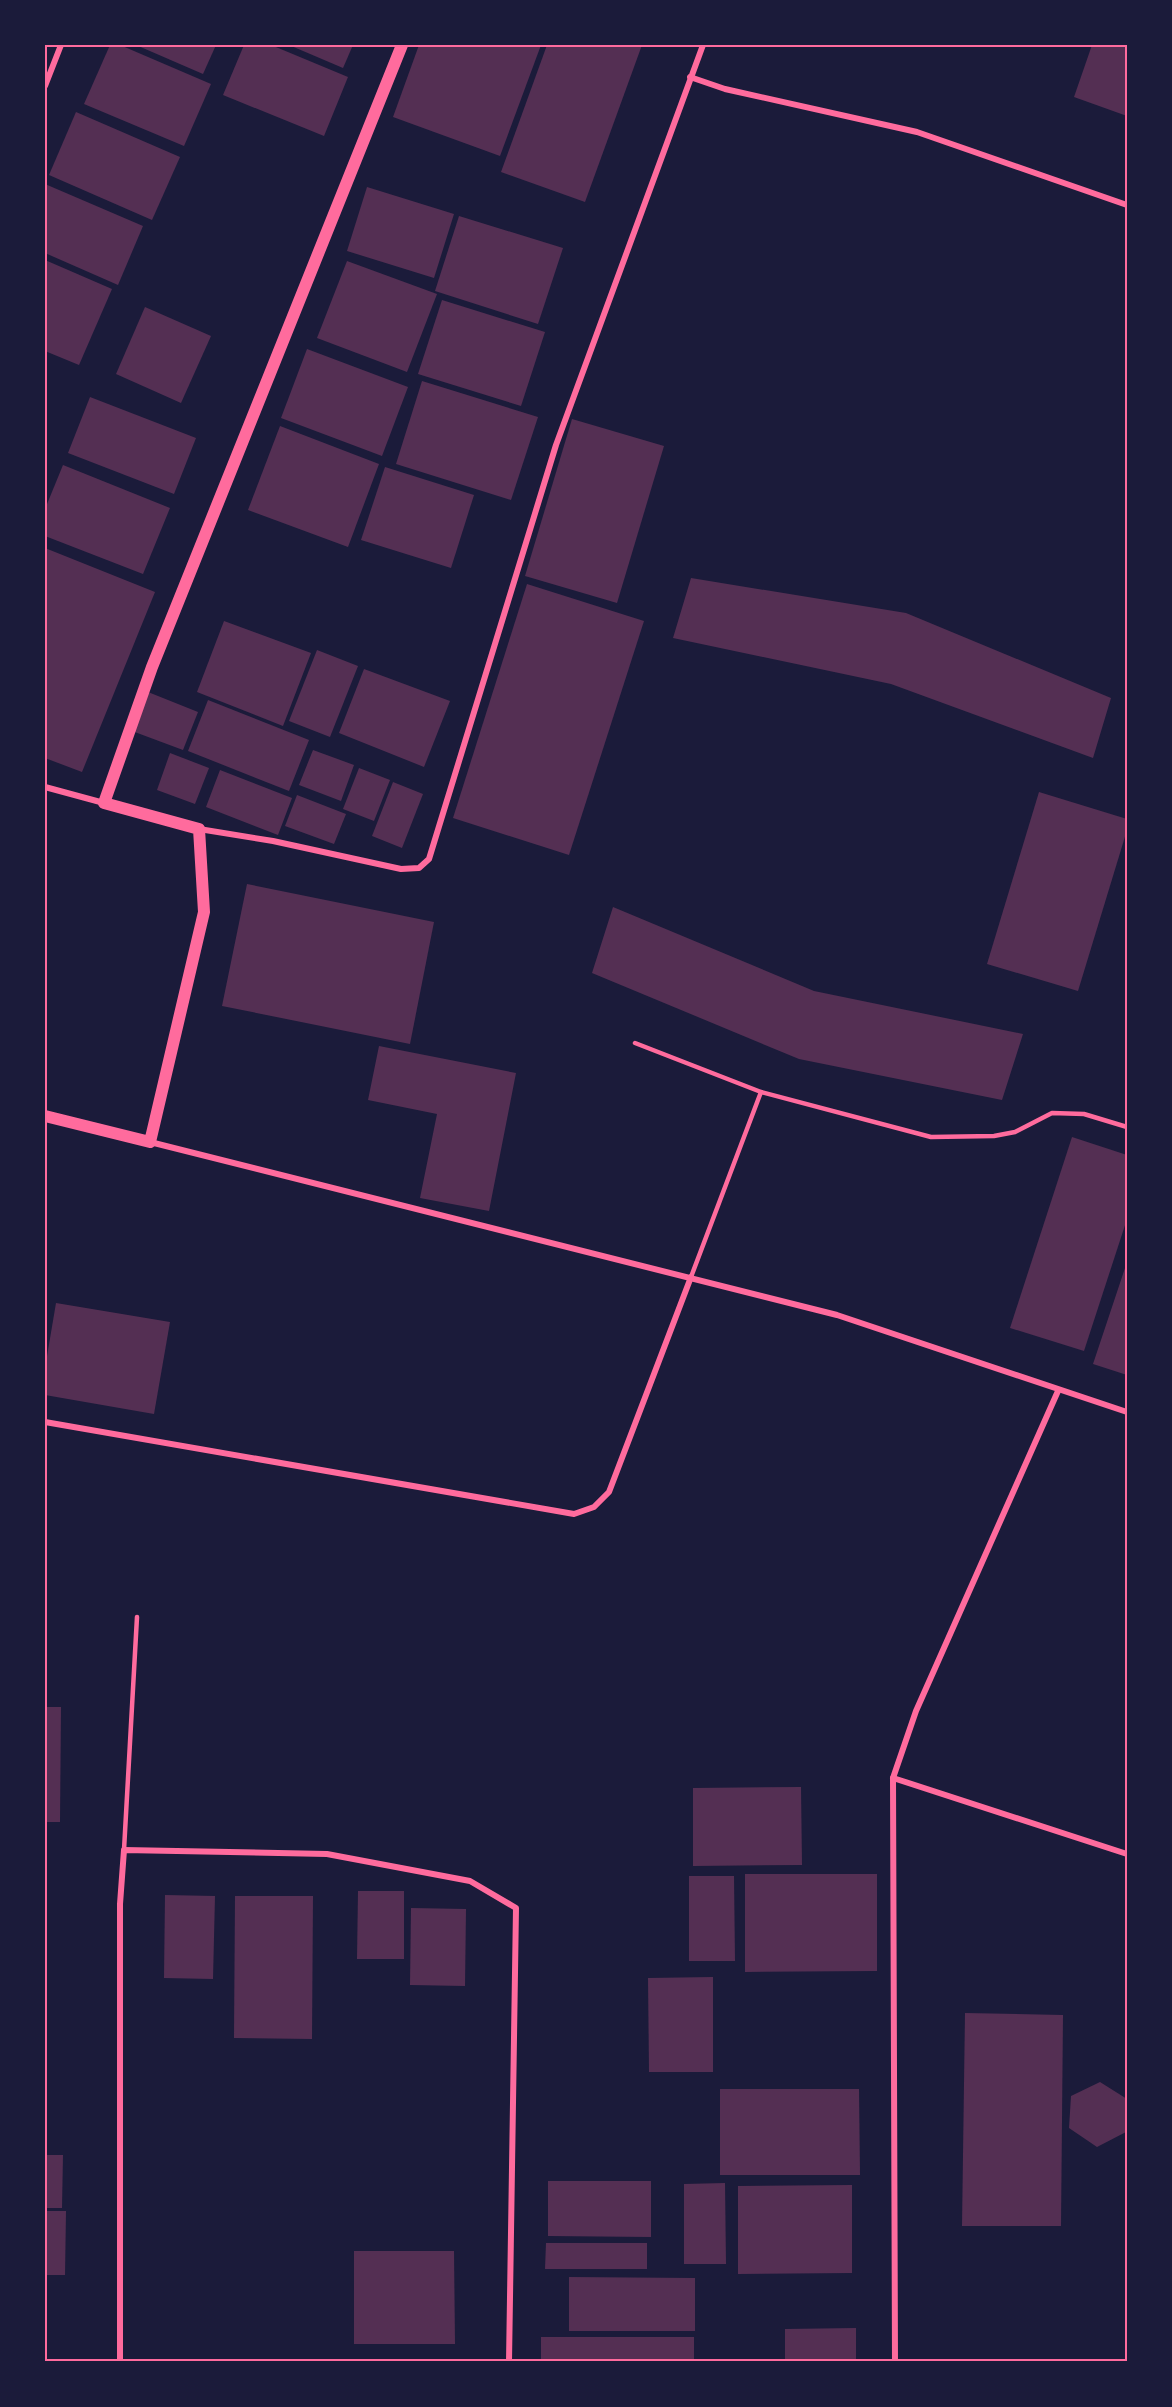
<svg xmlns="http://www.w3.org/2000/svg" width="1172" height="2407" font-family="'Space Grotesk',sans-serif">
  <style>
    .building { fill: #542f53 }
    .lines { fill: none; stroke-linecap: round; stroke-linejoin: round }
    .service { stroke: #ff6b9d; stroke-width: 4.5 }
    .minor { stroke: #ff6b9d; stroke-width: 6 }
    .secondary { stroke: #ff6b9d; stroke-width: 12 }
    .neatline { fill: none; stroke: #ff6b9d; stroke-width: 2 }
  </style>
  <rect width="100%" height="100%" fill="#1b1b3a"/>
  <!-- building -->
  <g class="building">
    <path d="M 110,45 L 120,45 L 211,84 L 184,146 L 84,104 Z"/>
    <path d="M 136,45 L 216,45 L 203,74 Z"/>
    <path d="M 244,45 L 271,45 L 348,77 L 324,136 L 223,95 Z"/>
    <path d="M 289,45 L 353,45 L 343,68 Z"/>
    <path d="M 419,45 L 541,45 L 500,156 L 393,117 Z"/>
    <path d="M 547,45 L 642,45 L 585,202 L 501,172 Z"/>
    <path d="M 1092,45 L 1127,45 L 1127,116 L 1074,97 Z"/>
    <path d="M 76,112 L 180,157 L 152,220 L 49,175 Z"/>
    <path d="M 45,184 L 143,226 L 118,285 L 45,253 Z"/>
    <path d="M 367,187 L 454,214 L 434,278 L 347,251 Z"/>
    <path d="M 459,216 L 563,248 L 538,324 L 435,291 Z"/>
    <path d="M 45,260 L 112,289 L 79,365 L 45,351 Z"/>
    <path d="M 347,261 L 437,294 L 407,372 L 317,338 Z"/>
    <path d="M 442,300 L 545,332 L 521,406 L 418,374 Z"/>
    <path d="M 145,307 L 211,336 L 181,403 L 116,374 Z"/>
    <path d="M 307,349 L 408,387 L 382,456 L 281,418 Z"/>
    <path d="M 422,381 L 538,417 L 511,500 L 396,464 Z"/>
    <path d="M 90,397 L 196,438 L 174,494 L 68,453 Z"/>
    <path d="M 572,419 L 664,446 L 617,603 L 525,576 Z"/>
    <path d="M 280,426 L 379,464 L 348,547 L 248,510 Z"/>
    <path d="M 63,465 L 170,508 L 143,574 L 45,536 L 45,509 Z"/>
    <path d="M 385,467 L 474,495 L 451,568 L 361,540 Z"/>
    <path d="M 45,548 L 155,592 L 82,772 L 45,758 Z"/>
    <path d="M 691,578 L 906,613 L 1111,698 L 1093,758 L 891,684 L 673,638 Z"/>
    <path d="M 527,584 L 644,621 L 569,855 L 453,818 Z"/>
    <path d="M 224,621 L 311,653 L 283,726 L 197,692 Z"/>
    <path d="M 317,650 L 358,666 L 330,737 L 289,721 Z"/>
    <path d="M 364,669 L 450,701 L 424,767 L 339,733 Z"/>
    <path d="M 148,692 L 198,712 L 183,750 L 132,731 Z"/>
    <path d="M 208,700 L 309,740 L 289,791 L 188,751 Z"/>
    <path d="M 313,750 L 354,765 L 341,801 L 299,785 Z"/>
    <path d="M 170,753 L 209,768 L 195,804 L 157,790 Z"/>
    <path d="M 359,768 L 390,780 L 374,821 L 343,809 Z"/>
    <path d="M 220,770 L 292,798 L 278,835 L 206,807 Z"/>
    <path d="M 393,782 L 423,794 L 402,848 L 372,836 Z"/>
    <path d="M 1039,792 L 1127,819 L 1127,830 L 1078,991 L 987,964 Z"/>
    <path d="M 297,795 L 346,814 L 334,844 L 285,826 Z"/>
    <path d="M 247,884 L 434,922 L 410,1044 L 222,1006 Z"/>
    <path d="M 613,907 L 814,991 L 1023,1034 L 1002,1100 L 799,1059 L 592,973 Z"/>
    <path d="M 379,1046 L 516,1073 L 489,1211 L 420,1198 L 437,1114 L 368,1100 Z"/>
    <path d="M 1072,1137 L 1127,1155 L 1127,1219 L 1084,1351 L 1010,1328 Z"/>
    <path d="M 1127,1262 L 1127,1375 L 1093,1364 Z"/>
    <path d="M 56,1303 L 170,1322 L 154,1414 L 45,1395 L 45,1368 Z"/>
    <path d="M 45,1707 L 61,1707 L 60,1822 L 45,1822 Z"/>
    <path d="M 801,1787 L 802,1865 L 693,1866 L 693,1788 Z"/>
    <path d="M 745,1874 L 877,1874 L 877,1971 L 745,1972 Z"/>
    <path d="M 689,1876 L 734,1876 L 735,1961 L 689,1961 Z"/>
    <path d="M 358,1891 L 404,1891 L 404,1959 L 357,1959 Z"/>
    <path d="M 165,1895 L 215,1896 L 213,1979 L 164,1978 Z"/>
    <path d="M 235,1896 L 313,1896 L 312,2039 L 234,2038 Z"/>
    <path d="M 411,1908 L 466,1909 L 465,1986 L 410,1985 Z"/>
    <path d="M 713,1977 L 713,2072 L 649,2072 L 648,1978 Z"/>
    <path d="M 965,2013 L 1063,2015 L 1061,2226 L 962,2226 Z"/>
    <path d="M 1100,2082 L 1127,2099 L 1126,2132 L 1097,2147 L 1069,2128 L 1071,2096 Z"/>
    <path d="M 720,2089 L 859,2089 L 860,2175 L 720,2175 Z"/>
    <path d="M 45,2155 L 63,2155 L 62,2208 L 45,2208 Z"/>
    <path d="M 548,2181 L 651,2181 L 651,2237 L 548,2236 Z"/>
    <path d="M 725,2183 L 726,2264 L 684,2264 L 684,2184 Z"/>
    <path d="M 852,2185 L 852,2273 L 738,2274 L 738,2186 Z"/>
    <path d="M 45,2211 L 66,2211 L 65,2275 L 45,2275 Z"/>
    <path d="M 546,2243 L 647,2243 L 647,2269 L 545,2269 Z"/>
    <path d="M 354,2251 L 454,2251 L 455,2344 L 354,2344 Z"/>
    <path d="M 569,2277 L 695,2278 L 695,2331 L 569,2331 Z"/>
    <path d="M 856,2328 L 856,2362 L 785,2362 L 785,2329 Z"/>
    <rect x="541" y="2337" width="153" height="25"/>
  </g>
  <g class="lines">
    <!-- service -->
    <g class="service">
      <path d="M 635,1043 L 761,1092 L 931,1137 L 994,1136 L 1015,1132 L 1052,1113 L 1084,1114 L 1127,1127"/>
      <path d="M 691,1277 L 761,1092"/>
      <path d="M 124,1850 L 137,1617"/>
    </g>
    <!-- minor -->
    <g class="minor">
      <path d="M 690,77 L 725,89 L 917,132 L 1127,205"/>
      <path d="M 45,86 L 61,45"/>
      <path d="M 45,787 L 104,803"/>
      <path d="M 199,829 L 273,841 L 401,869 L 419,868 L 429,859 L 556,445 L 703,45"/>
      <path d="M 150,1142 L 837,1315 L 1127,1412"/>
      <path d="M 45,1422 L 574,1514 L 594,1507 L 609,1492 L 691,1277"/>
      <path d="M 893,1778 L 1127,1854"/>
      <path d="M 120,2362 L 120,1904 L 124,1850 L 327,1854 L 470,1881 L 516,1908 L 509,2362"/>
      <path d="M 895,2362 L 893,1778 L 916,1711 L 1058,1391"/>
    </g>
    <!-- secondary -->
    <path class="secondary" d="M 45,1116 L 150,1142 L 204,912 L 199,829 L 104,803 L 152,667 L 402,45"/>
  </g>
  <!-- border -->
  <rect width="1172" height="2407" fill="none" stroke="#1b1b3a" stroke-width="93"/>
  <rect x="46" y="46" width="1080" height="2314" class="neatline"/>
</svg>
